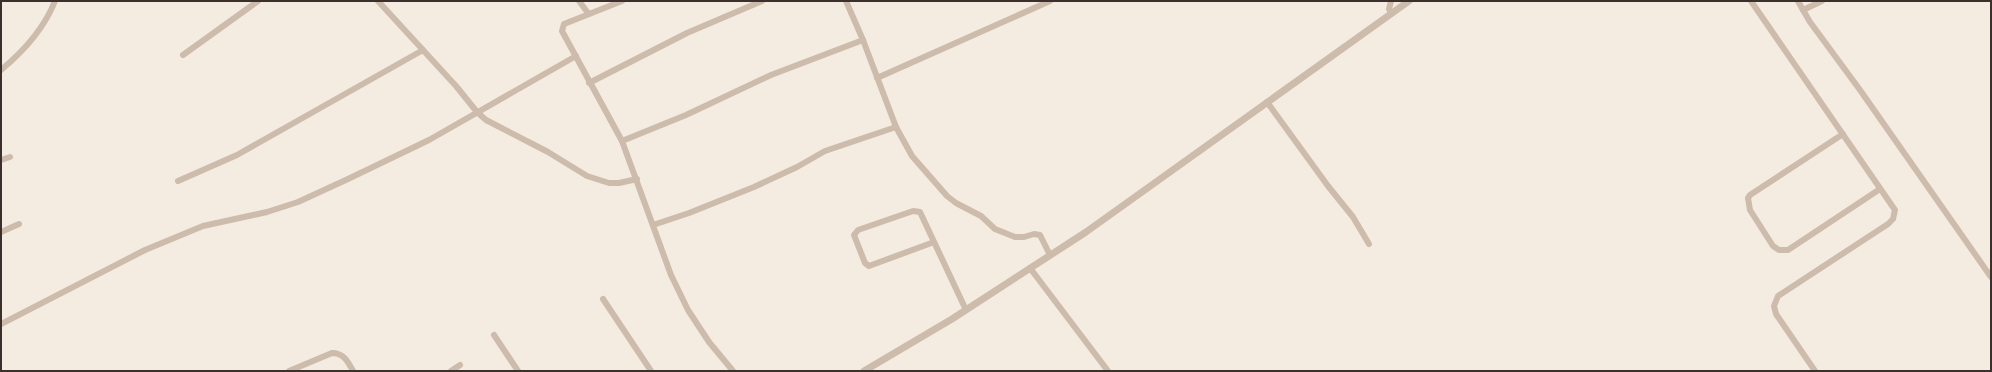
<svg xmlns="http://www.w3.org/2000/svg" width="1992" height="372" font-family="Raleway,sans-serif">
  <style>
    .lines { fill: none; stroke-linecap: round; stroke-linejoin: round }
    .minor { stroke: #cdbbac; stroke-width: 6 }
    .tertiary { stroke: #cdbbac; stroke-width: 7 }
  </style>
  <rect width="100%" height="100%" fill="#f4ebe1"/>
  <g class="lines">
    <!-- minor -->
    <g class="minor">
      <path d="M 378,1 L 456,86 L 477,112 L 486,120 L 548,152 L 587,176 L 609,183 L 619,183 L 637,179"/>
      <path d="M 579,1 L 588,13"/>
      <path d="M 622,1 L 564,24 L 562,31 L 622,141 L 671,275 L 688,310 L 709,342 L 733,371"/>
      <path d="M 846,1 L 863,40 L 896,127 L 912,156 L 947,196 L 956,203 L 981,216 L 995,229 L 1015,237 L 1024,237 L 1034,234 L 1040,235 L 1050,255"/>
      <path d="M 1391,1 L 1389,9 L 1392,13"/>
      <path d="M 1751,1 L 1895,210 L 1893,219 L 1888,224 L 1778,296 L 1774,306 L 1776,314 L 1815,371"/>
      <path d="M 1798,1 L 1803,10 L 1822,1"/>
      <path d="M 1803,10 L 1810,22 L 1860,90 L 1991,277"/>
      <path d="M 183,55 L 258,1"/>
      <path d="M 1,70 C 24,51 44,29 55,1"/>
      <path d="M 877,78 L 1050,1"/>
      <path d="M 589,83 L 687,33 L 762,1"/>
      <path d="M 1267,102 L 1328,186 L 1353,217 L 1369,244"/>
      <path d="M 1843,134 L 1750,195 L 1748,198 L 1750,210 L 1773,246 L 1779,250 L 1788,250 L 1880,189"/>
      <path d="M 622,141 L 686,115 L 771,75 L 863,40"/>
      <path d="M 1,160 L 10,157"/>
      <path d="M 178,181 L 237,155 L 423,50"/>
      <path d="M 653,225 L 689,213 L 754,187 L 797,167 L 825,151 L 896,127"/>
      <path d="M 1,232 L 19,224"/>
      <path d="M 934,242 L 869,266 L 865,263 L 854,235 L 858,230 L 913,211 L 920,212 L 966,310"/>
      <path d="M 1030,268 L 1108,371"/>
      <path d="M 603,299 L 651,371"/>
      <path d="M 1,324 L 145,250 L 203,226 L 267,212 L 298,202 L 348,179 L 429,140 L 576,56"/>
      <path d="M 494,335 L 518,371"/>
      <path d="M 289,371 L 332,353 C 344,353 348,362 353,371"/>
      <path d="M 451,371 L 460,365"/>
    </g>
    <!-- tertiary -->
    <path class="tertiary" d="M 864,371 L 952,319 L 1086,232 L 1409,1"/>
  </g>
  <!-- border -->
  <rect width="1992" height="372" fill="none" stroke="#3b302b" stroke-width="4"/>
</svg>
